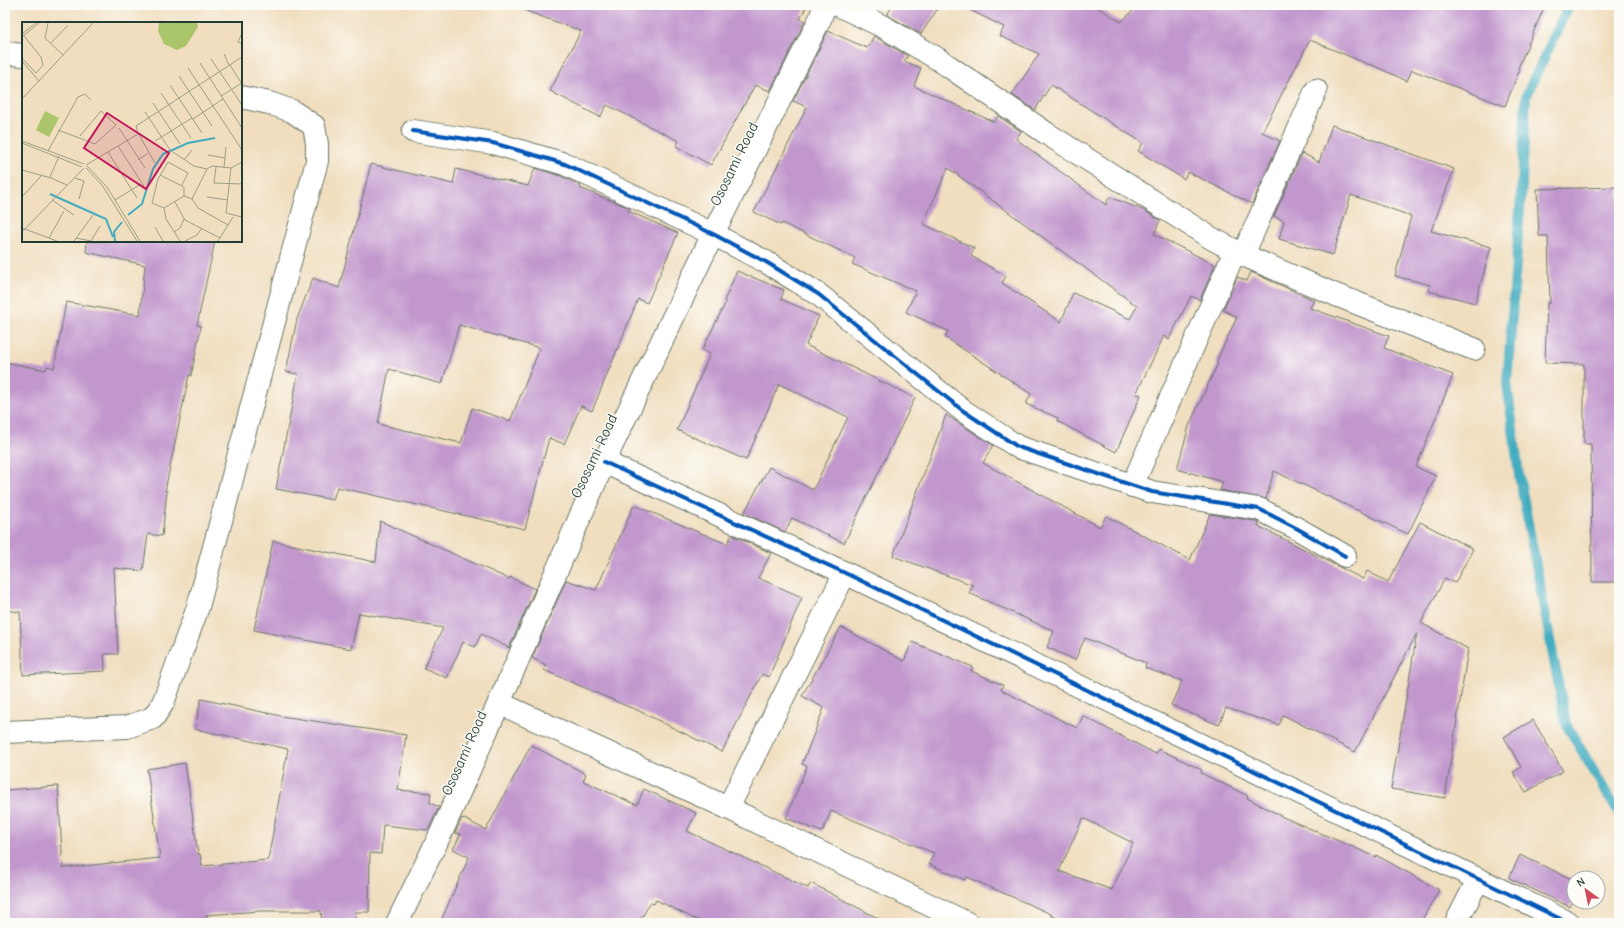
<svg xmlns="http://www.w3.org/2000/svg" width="1624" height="928" font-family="'Comic Neue',sans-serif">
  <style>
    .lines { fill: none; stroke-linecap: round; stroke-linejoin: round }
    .stream { stroke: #41acc0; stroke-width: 10 }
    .building { fill: #c197cd; fill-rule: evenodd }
    .minor-casing { stroke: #687565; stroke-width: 24 }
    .minor { stroke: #fff; stroke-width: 22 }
    .cycleway-casing { stroke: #fdfcf7; stroke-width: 6 }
    .cycleway { stroke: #0057b8; stroke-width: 4 }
    .labels { text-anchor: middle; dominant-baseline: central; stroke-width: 3; stroke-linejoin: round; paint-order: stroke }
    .street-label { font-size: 15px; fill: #1f3d34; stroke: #fdfcf7 }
    .inset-river { fill: none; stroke: #41acc0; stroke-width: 2 }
    .inset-road { fill: none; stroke: #9c9e87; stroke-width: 1 }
    .view { fill: #c2185b; fill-opacity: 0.15; stroke: #c2185b; stroke-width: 2 }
    .inset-edge { fill: none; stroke: #1f3d34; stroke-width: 2 }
  </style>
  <rect width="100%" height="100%" fill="#fdfcf7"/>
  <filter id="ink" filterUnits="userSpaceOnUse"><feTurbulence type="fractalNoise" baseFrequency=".025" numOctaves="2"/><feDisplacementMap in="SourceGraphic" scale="8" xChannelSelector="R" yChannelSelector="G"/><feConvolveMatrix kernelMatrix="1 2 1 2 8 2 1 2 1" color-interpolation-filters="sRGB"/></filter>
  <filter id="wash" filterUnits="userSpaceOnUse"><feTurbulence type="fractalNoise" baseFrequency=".012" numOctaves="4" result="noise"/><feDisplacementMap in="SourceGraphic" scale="16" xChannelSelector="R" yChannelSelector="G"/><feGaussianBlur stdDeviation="0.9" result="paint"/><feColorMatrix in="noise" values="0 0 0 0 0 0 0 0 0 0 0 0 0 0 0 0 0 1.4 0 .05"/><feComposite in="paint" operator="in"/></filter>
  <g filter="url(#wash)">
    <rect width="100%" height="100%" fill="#f0debf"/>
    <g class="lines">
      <!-- stream -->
      <path class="stream" d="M 1569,5 L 1526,96 L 1522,183 L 1507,383 L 1519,475 L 1566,724 L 1619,814"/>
    </g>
    <g id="blocks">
      <!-- building -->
      <g class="building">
        <path d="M 518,5 L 807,5 L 800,19 L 805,21 L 770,91 L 755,85 L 711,165 L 676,146 L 679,141 L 607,105 L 600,117 L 550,91 L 581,31 L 518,8 Z"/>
        <path d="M 893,5 L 940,5 L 921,34 L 887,15 Z"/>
        <path d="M 960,5 L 1094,5 L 1121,22 L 1139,5 L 1545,5 L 1518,68 L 1520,69 L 1505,106 L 1412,70 L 1407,81 L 1370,64 L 1370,65 L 1310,40 L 1262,132 L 1280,141 L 1252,204 L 1188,172 L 1184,179 L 1138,151 L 1143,143 L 1051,85 L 1035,110 L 1012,95 L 1039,54 L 1000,36 L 1004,27 Z"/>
        <path d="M 828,31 L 867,48 L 874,36 L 908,56 L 904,61 L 921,68 L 914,86 L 994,122 L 998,116 L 1021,131 L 1016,139 L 1106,205 L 1109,197 L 1143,210 L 1160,220 L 1154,234 L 1215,265 L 1200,300 L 1191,296 L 1169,339 L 1164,336 L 1136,394 L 1141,395 L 1116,452 L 1057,421 L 1058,418 L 1026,404 L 1031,394 L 945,337 L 948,331 L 906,312 L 916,291 L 852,264 L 855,258 L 782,223 L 781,225 L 754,212 L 807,107 L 793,101 ZM 948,168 L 1137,306 L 1130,319 L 1073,293 L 1061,322 L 1002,283 L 1006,276 L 971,256 L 974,248 L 923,224 Z"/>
        <path d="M 1332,125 L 1454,169 L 1431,231 L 1491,247 L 1475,303 L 1429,291 L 1430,285 L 1395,276 L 1411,216 L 1351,195 L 1333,255 L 1279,239 L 1284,221 L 1274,216 L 1302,153 L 1319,162 Z"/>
        <path d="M 371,164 L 453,184 L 456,169 L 528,186 L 535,168 L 561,176 L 581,186 L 580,188 L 617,203 L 630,208 L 628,211 L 678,233 L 647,303 L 638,299 L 592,411 L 581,406 L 564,444 L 549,438 L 525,529 L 337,487 L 333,500 L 276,489 L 298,374 L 286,372 L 297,319 L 313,278 L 339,288 ZM 459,325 L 540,348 L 510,421 L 472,408 L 461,443 L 378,424 L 389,369 L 442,384 Z"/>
        <path d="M 1619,187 L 1619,582 L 1592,582 L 1591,444 L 1584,444 L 1584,364 L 1545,363 L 1547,303 L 1550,303 L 1548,236 L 1539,236 L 1537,189 Z"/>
        <path d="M 87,241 L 215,241 L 197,325 L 201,326 L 191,376 L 189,375 L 165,491 L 167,491 L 162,536 L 148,534 L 143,571 L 114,568 L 118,654 L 104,654 L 105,671 L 23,675 L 20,612 L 5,610 L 5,362 L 46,370 L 47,366 L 54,368 L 66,302 L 140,315 L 145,265 L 86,252 Z"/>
        <path d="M 737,271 L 784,290 L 781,299 L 819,316 L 806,345 L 915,398 L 844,543 L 792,518 L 785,532 L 744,513 L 769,467 L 813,490 L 848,417 L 779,384 L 746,460 L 677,430 L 710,354 L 702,350 L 726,302 L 724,301 Z"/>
        <path d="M 1251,272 L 1314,300 L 1310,308 L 1389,336 L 1384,348 L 1453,375 L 1416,467 L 1436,476 L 1408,534 L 1274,471 L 1266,499 L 1220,490 L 1223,482 L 1177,469 L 1189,426 L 1218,363 L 1216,362 L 1237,317 L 1223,310 L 1237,277 L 1247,281 Z"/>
        <path d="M 946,415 L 993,445 L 983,463 L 1100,527 L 1106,516 L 1190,560 L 1210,514 L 1255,521 L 1259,523 L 1258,526 L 1363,579 L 1367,571 L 1388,582 L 1420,522 L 1473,549 L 1455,583 L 1445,578 L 1421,623 L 1468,649 L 1445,798 L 1391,789 L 1417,633 L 1355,752 L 1283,715 L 1279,725 L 1226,708 L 1219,725 L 1171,705 L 1182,681 L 1145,668 L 1146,663 L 1085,638 L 1075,660 L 1047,647 L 1054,631 L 969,593 L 973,585 L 893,556 Z"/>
        <path d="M 634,505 L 727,544 L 732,535 L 771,553 L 758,578 L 802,597 L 769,677 L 762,674 L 722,752 L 631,707 L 631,708 L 544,670 L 546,665 L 532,658 L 566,580 L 596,590 Z"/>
        <path d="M 380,521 L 509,579 L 510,577 L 535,589 L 509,648 L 481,634 L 475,647 L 463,642 L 447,678 L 424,668 L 443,628 L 359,613 L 351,649 L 254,630 L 273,541 L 376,562 Z"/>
        <path d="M 841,627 L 904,661 L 912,642 L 973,667 L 971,671 L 1003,685 L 1001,690 L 1077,728 L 1083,716 L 1156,754 L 1159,749 L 1202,770 L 1201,773 L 1248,796 L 1247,798 L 1283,817 L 1376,857 L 1376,855 L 1439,890 L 1420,923 L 1071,923 L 1050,915 L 1051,914 L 967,877 L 965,880 L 929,864 L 934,853 L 831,811 L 822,832 L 786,818 L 807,766 L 802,764 L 824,708 L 802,696 ZM 1083,818 L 1133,843 L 1112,890 L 1059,871 Z"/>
        <path d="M 201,699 L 281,716 L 406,735 L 398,790 L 431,793 L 430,803 L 439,807 L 428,830 L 383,825 L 381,854 L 370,853 L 369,912 L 355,912 L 356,923 L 322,923 L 321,911 L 260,911 L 206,915 L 207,923 L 7,923 L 5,872 L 5,790 L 58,786 L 63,868 L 160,858 L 147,769 L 185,763 L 198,854 L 200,854 L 202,866 L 268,860 L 288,749 L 195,729 Z"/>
        <path d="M 1533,720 L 1563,771 L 1526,792 L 1513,772 L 1521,767 L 1504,737 Z"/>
        <path d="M 531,745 L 586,774 L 583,781 L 637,805 L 644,789 L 696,813 L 687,831 L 808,888 L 811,883 L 887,923 L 703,923 L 656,900 L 654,904 L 650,903 L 639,923 L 440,923 L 469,857 L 453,849 L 461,834 L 455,833 L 462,818 L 486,830 Z"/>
        <path d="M 1520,855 L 1574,880 L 1574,899 L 1570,907 L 1509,878 Z"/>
      </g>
    </g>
  </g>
  <g filter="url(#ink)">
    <use href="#blocks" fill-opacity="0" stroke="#687565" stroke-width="1"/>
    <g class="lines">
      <!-- minor casing -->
      <g class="minor-casing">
        <g id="minor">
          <path d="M 838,5 L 884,27 L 938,59 L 1046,133 L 1211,238 L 1243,255 L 1336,295 L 1474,349"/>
          <path d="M 5,53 L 23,55"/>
          <path d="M 413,131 L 493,143 L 565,164 L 713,234 L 766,262 L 818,294 L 962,410 L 1018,447 L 1152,492 L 1259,509 L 1298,529 L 1345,556"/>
          <path d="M 1243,255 L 1316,90"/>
          <path d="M 604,462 L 845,573 L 1569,923"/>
          <path d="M 1132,486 L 1235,251"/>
          <path d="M 499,703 L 728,808 L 967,923"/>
          <path d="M 5,732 L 127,727 L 153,718 L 163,703 L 198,607 L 317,161 L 317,144 L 314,126 L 292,111 L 269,103 L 241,97"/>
          <path d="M 728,808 L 845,573"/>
          <path d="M 397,923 L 442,831 L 499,703 L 604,462 L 713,234 L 821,17 L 824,5"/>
          <path d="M 1456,923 L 1478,880"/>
        </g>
      </g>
      <!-- minor -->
      <use href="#minor" class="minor"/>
      <!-- cycleway casing -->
      <g class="cycleway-casing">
        <g id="cycleway">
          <path d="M 413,131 L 493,143 L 565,164 L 713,234 L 766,262 L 818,294 L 962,410 L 1018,447 L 1152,492 L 1259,509 L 1298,529 L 1345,556"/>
          <path d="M 604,462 L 845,573 L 1569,923"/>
        </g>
      </g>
      <!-- cycleway -->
      <use href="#cycleway" class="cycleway"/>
    </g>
  </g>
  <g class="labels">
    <!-- street labels -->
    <g class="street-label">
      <text transform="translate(734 164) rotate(-64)">Ososami Road</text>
      <text transform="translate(594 456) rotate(-65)">Ososami Road</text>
      <text transform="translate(464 753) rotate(-66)">Ososami Road</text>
    </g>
  </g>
  <!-- overview -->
  <g transform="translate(22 22)">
    <rect width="220" height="220" fill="#f0debf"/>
    <path d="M 137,1 L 175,1 L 176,5 L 164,24 L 155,28 L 142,22 L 136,9 ZM 23,89 L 37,96 L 27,115 L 14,108 Z" fill="#abc56b"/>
    <path class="inset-river" d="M 28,172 L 84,197 L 91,215M 106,193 L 120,182 L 131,147 L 141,132 L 166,121 L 193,116M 93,219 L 92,210 L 100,200"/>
    <path class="inset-road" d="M 26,1 L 23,16 L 41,33M 220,11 L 216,20 L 220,22M 0,12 L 14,1M 0,15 L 17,1M 29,21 L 46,3M 202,32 L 207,43M 0,36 L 14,51 L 21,43 L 19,35 L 2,14M 189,37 L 220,83M 0,39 L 17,59M 178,41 L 220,106M 208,43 L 220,62M 166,46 L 220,128M 157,54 L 190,104M 148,63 L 180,111M 139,71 L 169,116M 199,74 L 220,61M 0,77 L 71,1M 131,81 L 158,122M 123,90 L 148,128 L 172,144 L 185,147 L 190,144 L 209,146 L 220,140M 171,97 L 201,77M 97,106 L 123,146M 36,108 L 73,122 L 94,103 L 79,89 L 58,114M 116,111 L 133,141M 0,119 L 62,142M 133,119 L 170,96M 0,121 L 60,145M 96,124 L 125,169M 26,129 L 56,75 L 63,72 L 69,78M 86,130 L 115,176M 186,133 L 203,136M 116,138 L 126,131M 162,138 L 170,128M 64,143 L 116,112 L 114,104 L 220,35M 65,144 L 85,165 L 118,219M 194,145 L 192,161 L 220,162M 202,145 L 204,125M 64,146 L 80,163 L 115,219M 209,146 L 204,191 L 220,195M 0,148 L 29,156 L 45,163M 138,153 L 162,165 L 162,174M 28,155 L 37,134M 53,156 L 62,159 L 57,177M 0,175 L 19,154M 185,175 L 206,178M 170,177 L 185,147M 30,178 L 52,193M 93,178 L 119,162M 153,180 L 163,198 L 198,216M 142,186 L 130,181 L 136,157 L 146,140 L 166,151 L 160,163M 142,186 L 162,174 L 170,177 L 176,186 L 206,203M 142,186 L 144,197 L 158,219M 133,205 L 141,219M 0,206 L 35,219M 0,210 L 62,146M 152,210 L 158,206 L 162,197M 27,216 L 42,189M 54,216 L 69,219M 52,219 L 71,193M 69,219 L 78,204M 163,219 L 175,213 L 180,206M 196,219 L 211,195"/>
    <path class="view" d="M 85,91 L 147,131 L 124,167 L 62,126 Z"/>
    <rect width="220" height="220" class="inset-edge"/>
  </g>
  <!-- margin -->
  <rect width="1624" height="928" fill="none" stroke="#fdfcf7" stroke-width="20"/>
  <!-- north arrow -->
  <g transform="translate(1586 890) rotate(327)"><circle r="19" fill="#fdfcf7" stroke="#a4b0a9"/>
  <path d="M0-3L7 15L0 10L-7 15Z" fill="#d1495b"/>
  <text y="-6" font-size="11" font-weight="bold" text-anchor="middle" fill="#1f3d34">N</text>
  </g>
</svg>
